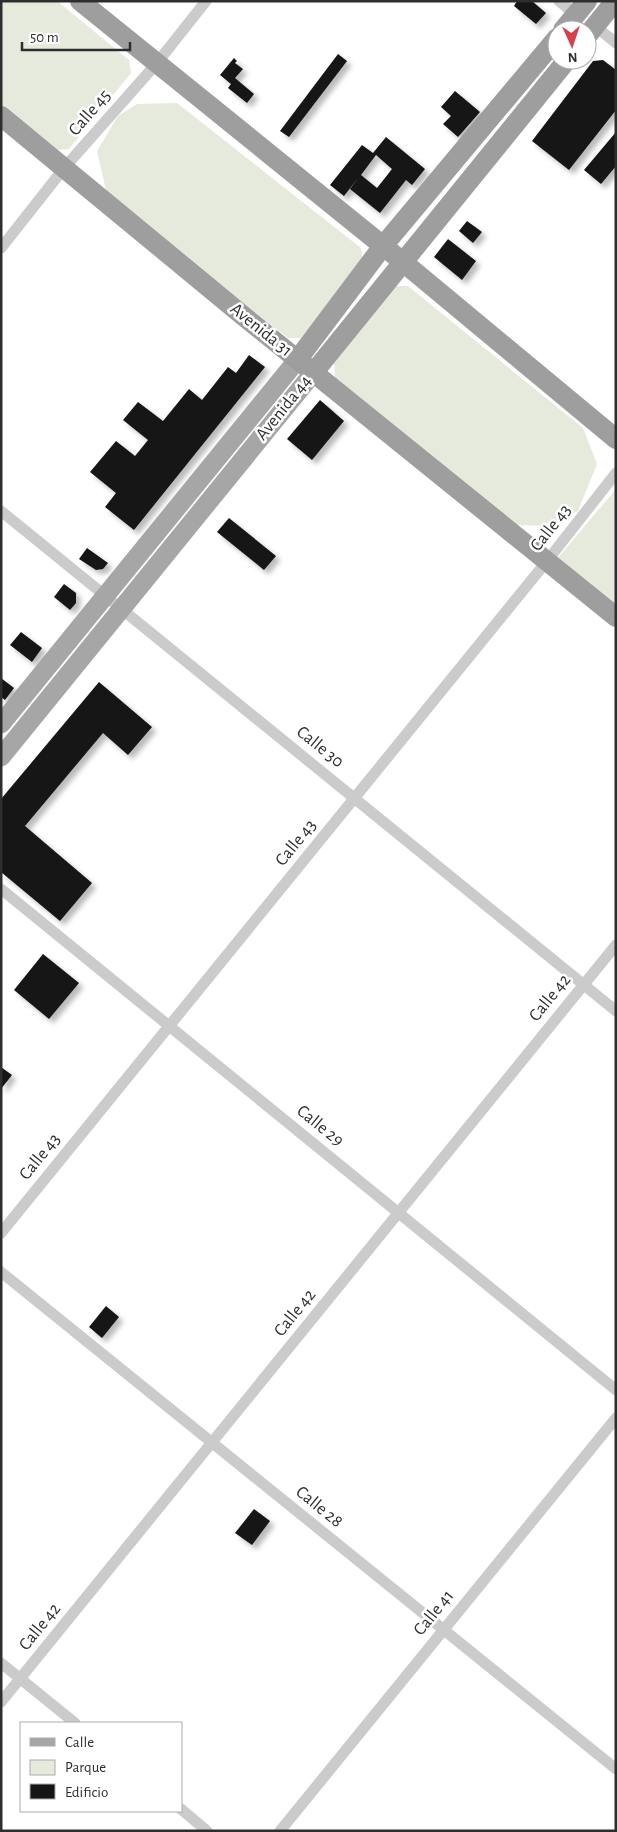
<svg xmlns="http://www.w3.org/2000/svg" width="617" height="1832" font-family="'Alegreya Sans',sans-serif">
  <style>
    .green { fill: #e5eadd }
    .building { fill: #151515; fill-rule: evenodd; filter: url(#shadow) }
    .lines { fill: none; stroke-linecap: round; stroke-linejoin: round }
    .minor { stroke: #cbcbcb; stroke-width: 11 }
    .primary { stroke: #a6a6a6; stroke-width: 19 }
    .trunk { stroke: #9e9e9e; stroke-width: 20 }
    .labels { text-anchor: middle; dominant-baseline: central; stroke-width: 5; stroke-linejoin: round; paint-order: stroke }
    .street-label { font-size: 18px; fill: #2e2e2e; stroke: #fff }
  </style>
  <defs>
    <filter id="shadow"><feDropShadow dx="4.5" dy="4.5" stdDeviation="2.5" flood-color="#0004"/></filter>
  </defs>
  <rect width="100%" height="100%" fill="#fff"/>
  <!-- green -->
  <g class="green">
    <path d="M 1,1 L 57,1 L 129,60 L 131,73 L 69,149 L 58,150 L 1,105 Z"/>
    <path d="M 177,103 L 361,248 L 363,261 L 301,338 L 288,338 L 107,195 L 97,151 L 118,116 L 137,104 Z"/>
    <path d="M 396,286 L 408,286 L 583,428 L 597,464 L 578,511 L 545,526 L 516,525 L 335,378 L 334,361 Z"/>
    <path d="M 616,489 L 616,609 L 556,560 Z"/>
  </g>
  <!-- building -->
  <g class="building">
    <path d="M 517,1 L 532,1 L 546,13 L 536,24 L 514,6 Z"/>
    <path d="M 338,54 L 347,61 L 289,137 L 280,131 Z"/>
    <path d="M 234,58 L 237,61 L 235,63 L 243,69 L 235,78 L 254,94 L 247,103 L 228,88 L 231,84 L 220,75 Z"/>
    <path d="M 603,60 L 616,70 L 616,110 L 569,170 L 532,141 L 593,61 Z"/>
    <path d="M 455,91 L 480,112 L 458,137 L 443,124 L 451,116 L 441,107 Z"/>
    <path d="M 616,132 L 616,166 L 601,184 L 584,170 Z"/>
    <path d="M 386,137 L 425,169 L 412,185 L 406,180 L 380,213 L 350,189 L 358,178 L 344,196 L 330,185 L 362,145 L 373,153 ZM 376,155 L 392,169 L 377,188 L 361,175 Z"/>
    <path d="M 467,221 L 482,232 L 473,243 L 459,231 Z"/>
    <path d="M 448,239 L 476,261 L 462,280 L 434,257 Z"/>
    <path d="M 249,355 L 265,367 L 134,530 L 105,507 L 116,493 L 90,472 L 116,441 L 135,456 L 148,440 L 123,420 L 138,402 L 163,421 L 189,389 L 202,400 L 228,367 L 236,373 Z"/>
    <path d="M 320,400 L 344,421 L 312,460 L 287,439 Z"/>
    <path d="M 229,518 L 276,556 L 264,570 L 217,532 Z"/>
    <path d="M 87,548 L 108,563 L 103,569 L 96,570 L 79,559 Z"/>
    <path d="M 64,584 L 76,593 L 76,603 L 70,610 L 54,597 Z"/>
    <path d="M 21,632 L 42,648 L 32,662 L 10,645 Z"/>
    <path d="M 1,678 L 14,688 L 5,700 L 1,697 Z"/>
    <path d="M 99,682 L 152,727 L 128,755 L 103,733 L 25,826 L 92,883 L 60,921 L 1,872 L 1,799 Z"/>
    <path d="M 43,954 L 79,983 L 49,1019 L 14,990 Z"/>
    <path d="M 1,1067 L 12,1075 L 1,1089 Z"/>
    <path d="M 106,1306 L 119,1317 L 102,1338 L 89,1327 Z"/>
    <path d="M 254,1509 L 270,1521 L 252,1545 L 235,1533 Z"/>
  </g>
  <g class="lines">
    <!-- minor -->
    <g class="minor">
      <path d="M 559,1 L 576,15"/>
      <path d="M 595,26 L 616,43"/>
      <path d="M 1,248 L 65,167 L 157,63 L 206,1"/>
      <path d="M 1,511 L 616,1011"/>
      <path d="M 1,889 L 616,1390"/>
      <path d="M 1,1233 L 547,561 L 616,473"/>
      <path d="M 1,1272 L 616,1769"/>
      <path d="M 1,1663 L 75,1723"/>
      <path d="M 1,1702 L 616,945"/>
      <path d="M 181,1809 L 207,1831"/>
      <path d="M 280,1831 L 616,1418"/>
    </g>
    <!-- primary -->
    <g class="primary">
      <path d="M 1,724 L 298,359"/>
      <path d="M 1,757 L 314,372"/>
    </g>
    <!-- trunk -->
    <g class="trunk">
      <path d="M 80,1 L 403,262 L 616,439"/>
      <path d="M 563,30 L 587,1"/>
      <path d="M 587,36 L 615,1"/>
      <path d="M 1,116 L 241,314 L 616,617"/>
      <path d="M 298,359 L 383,246 L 557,38"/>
      <path d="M 314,372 L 567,60"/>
    </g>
  </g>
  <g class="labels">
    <!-- street labels -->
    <g class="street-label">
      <text transform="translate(90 113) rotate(-49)">Calle 45</text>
      <text transform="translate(261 330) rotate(39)">Avenida 31</text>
      <text transform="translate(284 408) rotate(-51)">Avenida 44</text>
      <text transform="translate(551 528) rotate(-52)">Calle 43</text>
      <text transform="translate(320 747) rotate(39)">Calle 30</text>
      <text transform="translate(296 843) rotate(-51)">Calle 43</text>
      <text transform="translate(550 998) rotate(-51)">Calle 42</text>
      <text transform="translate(320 1126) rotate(39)">Calle 29</text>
      <text transform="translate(40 1157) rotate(-51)">Calle 43</text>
      <text transform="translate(295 1313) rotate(-51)">Calle 42</text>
      <text transform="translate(319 1507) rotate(39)">Calle 28</text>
      <text transform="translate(434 1613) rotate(-51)">Calle 41</text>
      <text transform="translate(40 1627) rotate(-51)">Calle 42</text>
    </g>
  </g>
  <!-- border -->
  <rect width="617" height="1832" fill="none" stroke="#2e2e2e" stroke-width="5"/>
  <!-- legend -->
  <rect x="20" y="1722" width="162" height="90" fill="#ffffff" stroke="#ababab"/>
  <rect x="30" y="1738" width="25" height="8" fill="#a6a6a6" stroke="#ababab"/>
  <text x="65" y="1747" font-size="15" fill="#2e2e2e">Calle</text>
  <rect x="30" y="1760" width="25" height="15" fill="#e5eadd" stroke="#ababab"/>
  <text x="65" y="1772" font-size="15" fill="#2e2e2e">Parque</text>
  <rect x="30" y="1784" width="25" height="15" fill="#151515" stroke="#ababab"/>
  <text x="65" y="1797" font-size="15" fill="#2e2e2e">Edificio</text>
  <!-- north arrow -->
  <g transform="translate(572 45) rotate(177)"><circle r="24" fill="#ffffff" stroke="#ababab"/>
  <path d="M0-4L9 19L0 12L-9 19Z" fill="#d6404c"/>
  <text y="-8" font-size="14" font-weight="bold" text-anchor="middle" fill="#2e2e2e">N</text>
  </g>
  <!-- scale -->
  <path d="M22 42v8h108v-8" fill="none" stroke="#2e2e2e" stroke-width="2.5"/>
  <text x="30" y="42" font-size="15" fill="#2e2e2e" stroke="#ffffff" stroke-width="4" paint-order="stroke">50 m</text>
</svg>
